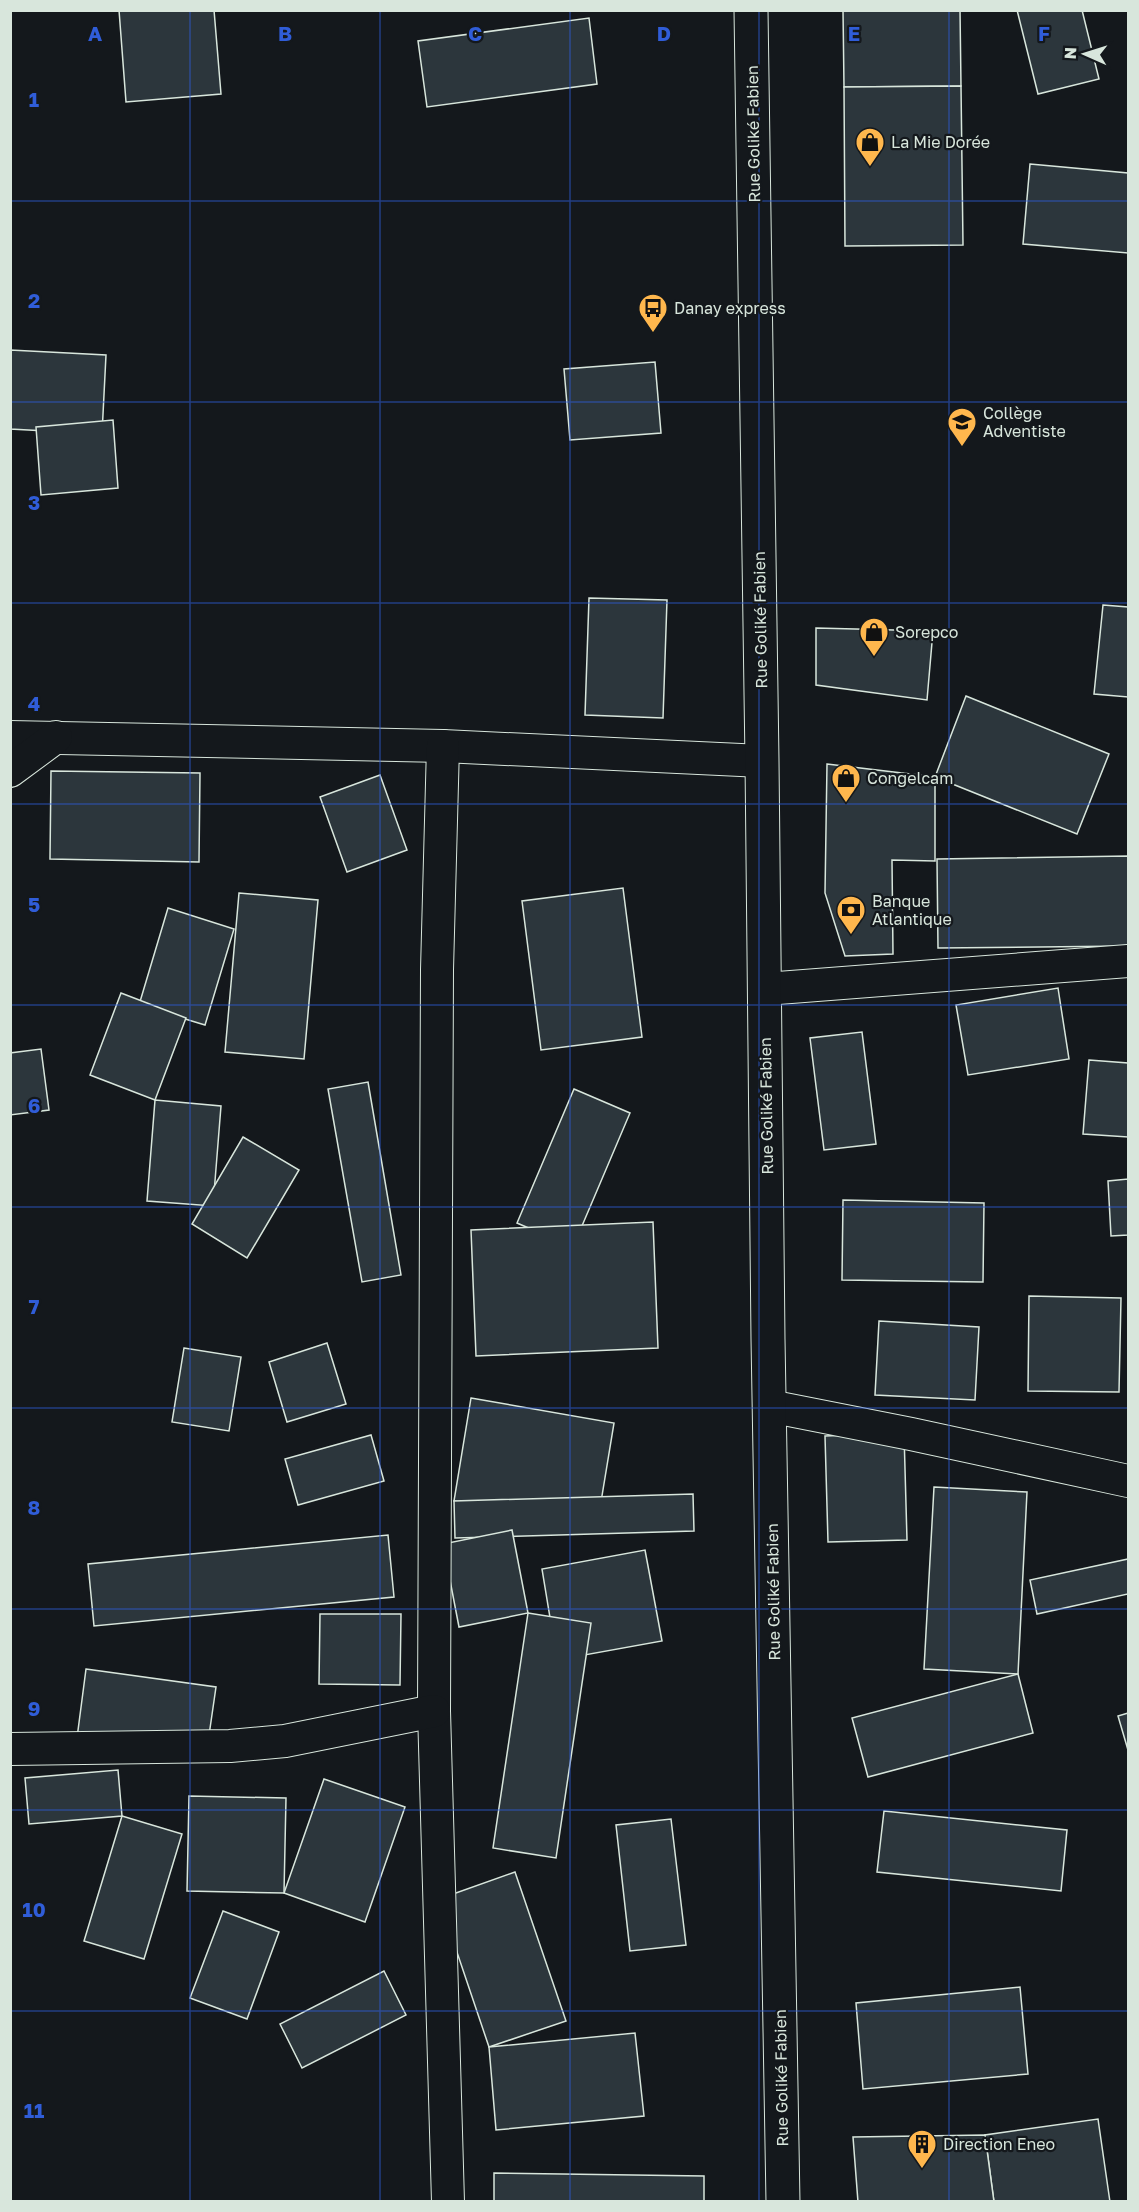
<svg xmlns="http://www.w3.org/2000/svg" width="1139" height="2212" font-family="'Golos Text',sans-serif">
  <style>
    .building { fill: #2c363c; stroke: #d8e6dc; stroke-width: 1.5 }
    .lines { fill: none; stroke-linecap: round; stroke-linejoin: round }
    .minor-casing { stroke: #d8e6dc; stroke-width: 34 }
    .trunk-casing { stroke: #d8e6dc; stroke-width: 35 }
    .minor { stroke: #14181c; stroke-width: 32 }
    .trunk { stroke: #14181c; stroke-width: 33 }
    .grid { fill: none; stroke: #305dd8; stroke-width: 1.5; stroke-opacity: 0.55 }
    .labels { text-anchor: middle; dominant-baseline: central; stroke-width: 4.5; stroke-linejoin: round; paint-order: stroke }
    .street-label { font-size: 16px; fill: #d8e6dc; stroke: #14181c }
    .poi-label { font-size: 16px; fill: #d8e6dc; stroke: #14181c; text-anchor: start }
    .grid-label { font-size: 20px; text-anchor: middle; font-weight: bold; fill: #305dd8; stroke: #14181c; stroke-width: 4.5; stroke-linejoin: round; paint-order: stroke }
  </style>
  <rect width="100%" height="100%" fill="#14181c"/>
  <!-- building -->
  <g class="building">
    <path d="M 119,10 L 214,10 L 221,94 L 126,102 Z"/>
    <path d="M 843,10 L 960,10 L 961,86 L 844,87 Z"/>
    <path d="M 1017,10 L 1082,10 L 1099,79 L 1038,94 Z"/>
    <path d="M 589,18 L 597,84 L 427,107 L 418,41 Z"/>
    <path d="M 961,86 L 963,245 L 845,246 L 844,87 Z"/>
    <path d="M 1030,164 L 1128,173 L 1128,253 L 1023,244 Z"/>
    <path d="M 10,350 L 106,355 L 102,434 L 10,429 Z"/>
    <path d="M 655,362 L 661,433 L 570,440 L 564,369 Z"/>
    <path d="M 113,420 L 118,488 L 41,495 L 36,427 Z"/>
    <path d="M 589,598 L 667,600 L 663,718 L 585,715 Z"/>
    <path d="M 1103,605 L 1128,607 L 1128,697 L 1094,694 Z"/>
    <path d="M 816,628 L 933,631 L 927,700 L 816,685 Z"/>
    <path d="M 966,696 L 1109,754 L 1077,834 L 935,777 Z"/>
    <path d="M 827,764 L 935,777 L 935,861 L 892,860 L 893,954 L 845,956 L 825,893 Z"/>
    <path d="M 51,771 L 200,773 L 199,862 L 50,859 Z"/>
    <path d="M 380,775 L 407,850 L 347,872 L 320,797 Z"/>
    <path d="M 1128,856 L 1128,946 L 938,948 L 937,859 Z"/>
    <path d="M 623,888 L 642,1037 L 541,1050 L 522,901 Z"/>
    <path d="M 239,893 L 318,900 L 304,1059 L 225,1052 Z"/>
    <path d="M 168,908 L 234,929 L 205,1025 L 139,1005 Z"/>
    <path d="M 1058,988 L 1069,1059 L 968,1075 L 956,1005 Z"/>
    <path d="M 121,993 L 186,1018 L 155,1100 L 90,1075 Z"/>
    <path d="M 862,1032 L 876,1144 L 824,1150 L 810,1038 Z"/>
    <path d="M 41,1049 L 49,1110 L 10,1115 L 10,1053 Z"/>
    <path d="M 1089,1060 L 1128,1063 L 1128,1137 L 1083,1134 Z"/>
    <path d="M 368,1082 L 401,1275 L 362,1282 L 328,1089 Z"/>
    <path d="M 574,1089 L 630,1113 L 573,1247 L 517,1223 Z"/>
    <path d="M 155,1100 L 221,1106 L 213,1206 L 147,1201 Z"/>
    <path d="M 243,1137 L 299,1170 L 247,1258 L 192,1224 Z"/>
    <path d="M 1128,1179 L 1128,1235 L 1111,1236 L 1108,1181 Z"/>
    <path d="M 843,1200 L 984,1203 L 983,1282 L 842,1280 Z"/>
    <path d="M 653,1222 L 658,1348 L 476,1356 L 471,1230 Z"/>
    <path d="M 1029,1296 L 1121,1298 L 1119,1392 L 1028,1391 Z"/>
    <path d="M 879,1321 L 979,1327 L 975,1400 L 875,1395 Z"/>
    <path d="M 327,1343 L 346,1404 L 287,1422 L 269,1362 Z"/>
    <path d="M 184,1348 L 241,1357 L 229,1431 L 172,1422 Z"/>
    <path d="M 471,1398 L 614,1423 L 597,1526 L 454,1501 Z"/>
    <path d="M 904,1433 L 907,1540 L 828,1542 L 825,1436 Z"/>
    <path d="M 371,1435 L 384,1481 L 298,1505 L 285,1459 Z"/>
    <path d="M 934,1487 L 1027,1492 L 1018,1674 L 924,1669 Z"/>
    <path d="M 693,1494 L 694,1531 L 455,1538 L 454,1501 Z"/>
    <path d="M 512,1530 L 528,1613 L 459,1627 L 443,1544 Z"/>
    <path d="M 388,1535 L 394,1597 L 94,1626 L 88,1564 Z"/>
    <path d="M 645,1550 L 662,1641 L 557,1660 L 542,1569 Z"/>
    <path d="M 1128,1559 L 1128,1594 L 1037,1614 L 1030,1580 Z"/>
    <path d="M 528,1613 L 591,1623 L 556,1858 L 493,1848 Z"/>
    <path d="M 320,1614 L 401,1614 L 400,1685 L 319,1684 Z"/>
    <path d="M 86,1669 L 216,1687 L 206,1756 L 77,1738 Z"/>
    <path d="M 1018,1674 L 1033,1733 L 868,1777 L 852,1718 Z"/>
    <path d="M 1128,1713 L 1128,1750 L 1118,1716 Z"/>
    <path d="M 118,1770 L 122,1816 L 29,1824 L 25,1778 Z"/>
    <path d="M 324,1779 L 405,1807 L 365,1922 L 284,1893 Z"/>
    <path d="M 189,1796 L 286,1798 L 284,1893 L 187,1891 Z"/>
    <path d="M 884,1811 L 1067,1830 L 1061,1891 L 877,1872 Z"/>
    <path d="M 122,1816 L 182,1834 L 144,1959 L 84,1941 Z"/>
    <path d="M 671,1819 L 686,1945 L 630,1951 L 616,1825 Z"/>
    <path d="M 515,1872 L 566,2021 L 489,2047 L 439,1899 Z"/>
    <path d="M 223,1911 L 279,1932 L 247,2019 L 190,1998 Z"/>
    <path d="M 384,1971 L 406,2015 L 302,2068 L 280,2024 Z"/>
    <path d="M 1020,1987 L 1028,2074 L 863,2089 L 856,2003 Z"/>
    <path d="M 635,2033 L 644,2116 L 496,2130 L 489,2047 Z"/>
    <path d="M 1098,2119 L 1110,2202 L 994,2202 L 985,2135 Z"/>
    <path d="M 985,2135 L 994,2202 L 858,2202 L 853,2137 Z"/>
    <path d="M 494,2173 L 704,2176 L 704,2202 L 494,2202 Z"/>
  </g>
  <g class="lines">
    <!-- minor casing -->
    <g class="minor-casing">
      <g id="minor">
        <path d="M 10,737 L 443,746 L 762,761"/>
        <path d="M 443,746 L 437,970 L 434,1711 L 448,2202"/>
        <path d="M 10,771 L 56,737"/>
        <path d="M 765,989 L 1128,961"/>
        <path d="M 769,1406 L 911,1434 L 1128,1481"/>
        <path d="M 10,1749 L 230,1746 L 285,1741 L 434,1711"/>
      </g>
    </g>
    <!-- trunk casing -->
    <g class="trunk-casing">
      <path id="trunk" d="M 751,10 L 762,761 L 768,1339 L 783,2202"/>
    </g>
    <!-- minor -->
    <use href="#minor" class="minor"/>
    <!-- trunk -->
    <use href="#trunk" class="trunk"/>
  </g>
  <!-- grid -->
  <path class="grid" d="M 190,10 L 190,2202M 380,10 L 380,2202M 570,10 L 570,2202M 759,10 L 759,2202M 949,10 L 949,2202M 10,201 L 1128,201M 10,402 L 1128,402M 10,603 L 1128,603M 10,804 L 1128,804M 10,1005 L 1128,1005M 10,1207 L 1128,1207M 10,1408 L 1128,1408M 10,1609 L 1128,1609M 10,1810 L 1128,1810M 10,2011 L 1128,2011"/>
  <!-- icons -->
  <defs>
    <g id="shop-pin" transform="scale(1.5)"><path d="M0 17L-7.5 6A9.5 9.5 0 1 1 7.5 6Z" fill="#ffb74d" stroke="#14181c"/><path d="M-5-2.5h2.3a2.7 3.5 0 0 1 5.4 0H5L5.5 6h-11ZM-1.5-2.5h3a1.5 2.3 0 0 0-3 0Z" fill="#111"/></g>
    <g id="bus-pin" transform="scale(1.5)"><path d="M0 17L-7.5 6A9.5 9.5 0 1 1 7.5 6Z" fill="#ffb74d" stroke="#14181c"/><path d="M-5-6H5V4H4V6H2V4H-2V6H-4V4H-5ZM-3.5-4V0h7V-4ZM-3.5 1.2v1.5H-2V1.2ZM2 1.2v1.5H3.5V1.2Z" fill="#111"/></g>
    <g id="school-pin" transform="scale(1.5)"><path d="M0 17L-7.5 6A9.5 9.5 0 1 1 7.5 6Z" fill="#ffb74d" stroke="#14181c"/><path d="M0-5L7-2L0 1L-7-2ZM-4 1L0 2.5L4 1V4Q0 6-4 4Z" fill="#111"/></g>
    <g id="bank-pin" transform="scale(1.5)"><path d="M0 17L-7.5 6A9.5 9.5 0 1 1 7.5 6Z" fill="#ffb74d" stroke="#14181c"/><path d="M-6-4H6V4H-6ZM0-2.3a2.3 2.3 0 1 0 0 4.6a2.3 2.3 0 1 0 0-4.6Z" fill="#111"/></g>
    <g id="building-pin" transform="scale(1.5)"><path d="M0 17L-7.5 6A9.5 9.5 0 1 1 7.5 6Z" fill="#ffb74d" stroke="#14181c"/><path d="M-4-6H4V6H1V3H-1V6H-4ZM-2.5-4.3h1.7v1.8h-1.7ZM.8-4.3h1.7v1.8H.8ZM-2.5-1h1.7V.8h-1.7ZM.8-1h1.7V.8H.8Z" fill="#111"/></g>
  </defs>
  <g fill-rule="evenodd">
    <use href="#shop-pin" x="870" y="142"/>
    <use href="#bus-pin" x="653" y="308"/>
    <use href="#school-pin" x="962" y="422"/>
    <use href="#shop-pin" x="874" y="632"/>
    <use href="#shop-pin" x="846" y="778"/>
    <use href="#bank-pin" x="851" y="910"/>
    <use href="#building-pin" x="922" y="2144"/>
  </g>
  <g class="labels">
    <!-- street labels -->
    <g class="street-label">
      <text transform="translate(753 134) rotate(-91)">Rue Goliké Fabien</text>
      <text transform="translate(760 620) rotate(-91)">Rue Goliké Fabien</text>
      <text transform="translate(766 1106) rotate(-91)">Rue Goliké Fabien</text>
      <text transform="translate(773 1592) rotate(-91)">Rue Goliké Fabien</text>
      <text transform="translate(781 2078) rotate(-91)">Rue Goliké Fabien</text>
    </g>
    <!-- poi labels -->
    <g class="poi-label">
      <text x="891" y="142">La Mie Dorée</text>
      <text x="674" y="308">Danay express</text>
      <text x="983" y="413">Collège<tspan x="983" dy="18">Adventiste</tspan></text>
      <text x="895" y="632">Sorepco</text>
      <text x="867" y="778">Congelcam</text>
      <text x="872" y="901">Banque<tspan x="872" dy="18">Atlantique</tspan></text>
      <text x="943" y="2144">Direction Eneo</text>
    </g>
  </g>
  <g class="grid-label">
    <text x="95" y="41">A</text>
    <text x="285" y="41">B</text>
    <text x="475" y="41">C</text>
    <text x="664" y="41">D</text>
    <text x="854" y="41">E</text>
    <text x="1044" y="41">F</text>
    <text x="34" y="107">1</text>
    <text x="34" y="308">2</text>
    <text x="34" y="510">3</text>
    <text x="34" y="711">4</text>
    <text x="34" y="912">5</text>
    <text x="34" y="1113">6</text>
    <text x="34" y="1314">7</text>
    <text x="34" y="1515">8</text>
    <text x="34" y="1716">9</text>
    <text x="34" y="1917">10</text>
    <text x="34" y="2118">11</text>
  </g>
  <!-- border -->
  <rect width="1139" height="2212" fill="none" stroke="#d8e6dc" stroke-width="24"/>
  <!-- north arrow -->
  <g transform="translate(1085 54) rotate(273)" stroke="#14181c" stroke-width="4.5" paint-order="stroke">
  <path d="M0-4.5L10 22L0 15L-10 22Z" fill="#d8e6dc"/>
  <text y="-9" font-size="16" font-weight="bold" text-anchor="middle" fill="#d8e6dc">N</text>
  </g>
</svg>
